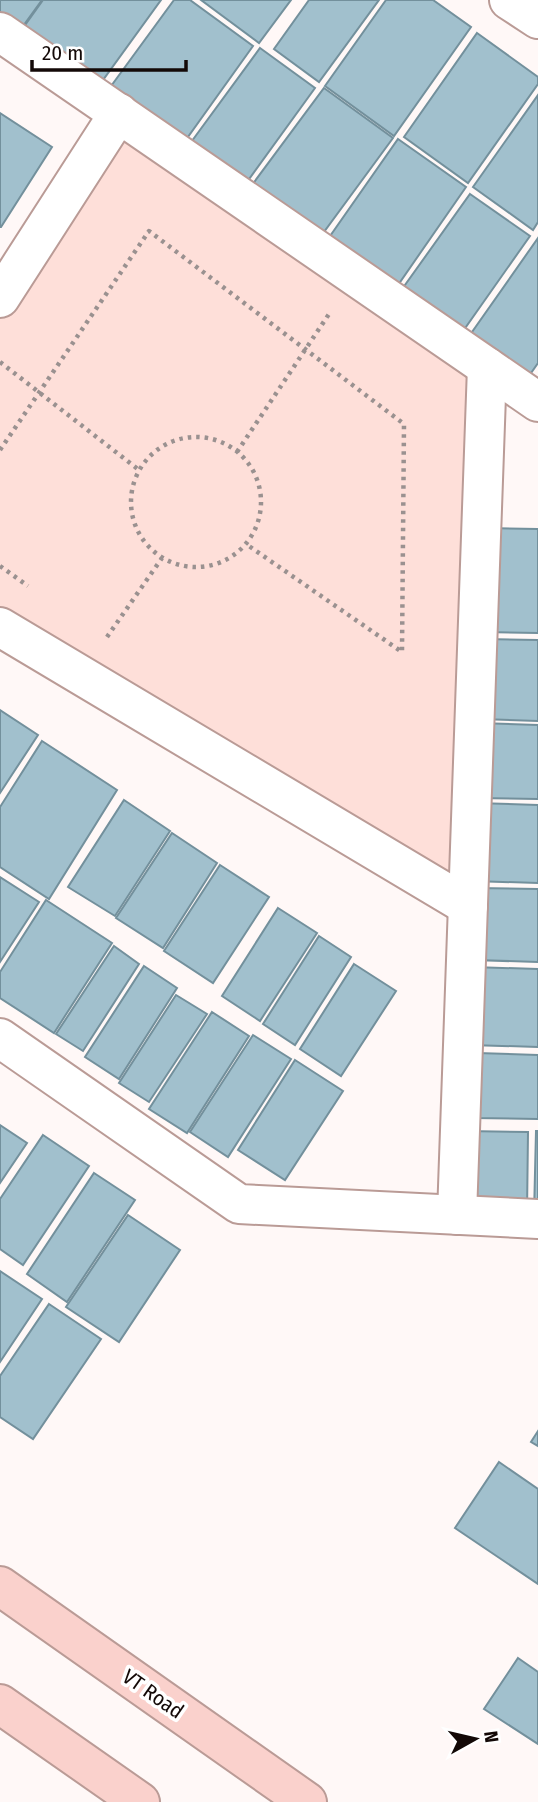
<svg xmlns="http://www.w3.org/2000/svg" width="538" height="1802" font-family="'Fira Sans Condensed',sans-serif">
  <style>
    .green { fill: #fedfd9 }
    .building { fill: #a1c0cd; stroke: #73909c; stroke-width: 2 }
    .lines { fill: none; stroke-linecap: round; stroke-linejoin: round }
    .street-casing { stroke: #ba9b96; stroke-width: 42 }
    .secondary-casing { stroke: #ba9b96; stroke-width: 42 }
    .path { stroke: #9a9190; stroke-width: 4.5; stroke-dasharray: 3.5 5; stroke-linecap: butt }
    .street { stroke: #fff; stroke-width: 38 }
    .secondary { stroke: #fad1cc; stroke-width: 38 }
    .labels { text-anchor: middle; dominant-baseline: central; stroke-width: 7; stroke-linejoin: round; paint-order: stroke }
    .street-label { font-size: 21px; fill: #130907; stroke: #fff }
  </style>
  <rect width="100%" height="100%" fill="#fff8f7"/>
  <!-- green -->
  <path class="green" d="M 119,113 L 487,367 L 468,906 L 0,627 L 0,298 Z"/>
  <!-- building -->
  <g class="building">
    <path d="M 0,0 L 42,0 L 18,33 L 0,20 Z"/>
    <path d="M 43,0 L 161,0 L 95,91 L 18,35 Z"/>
    <path d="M 174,0 L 190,0 L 253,46 L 180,148 L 106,93 Z"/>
    <path d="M 201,0 L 291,0 L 259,43 Z"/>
    <path d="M 309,0 L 379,0 L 319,82 L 274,49 Z"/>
    <path d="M 386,0 L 433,0 L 471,27 L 394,136 L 325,86 Z"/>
    <path d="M 477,33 L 538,77 L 538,84 L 468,183 L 404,137 Z"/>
    <path d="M 260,48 L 315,88 L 244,186 L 189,145 Z"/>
    <path d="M 324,88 L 393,138 L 318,240 L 249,189 Z"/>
    <path d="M 538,95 L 538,222 L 533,230 L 473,187 Z"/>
    <path d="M 0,113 L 52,147 L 1,227 L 0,227 Z"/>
    <path d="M 398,139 L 466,187 L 389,298 L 321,249 Z"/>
    <path d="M 470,194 L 530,236 L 456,341 L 395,299 Z"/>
    <path d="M 538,238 L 538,363 L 524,383 L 465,342 Z"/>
    <path d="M 487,528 L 538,529 L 538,633 L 484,632 Z"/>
    <path d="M 484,639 L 538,640 L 538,721 L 481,719 Z"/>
    <path d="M 0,710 L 38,735 L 0,793 Z"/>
    <path d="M 478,723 L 538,725 L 538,799 L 477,798 Z"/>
    <path d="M 42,741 L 117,790 L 49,899 L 0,867 L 0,807 Z"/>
    <path d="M 124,800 L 170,831 L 115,916 L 68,887 Z"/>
    <path d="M 475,803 L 538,805 L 538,883 L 473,881 Z"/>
    <path d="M 172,833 L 217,863 L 163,948 L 116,918 Z"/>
    <path d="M 220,865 L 269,897 L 213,983 L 164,951 Z"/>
    <path d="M 0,877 L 39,902 L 0,962 Z"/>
    <path d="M 476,888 L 538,889 L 538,962 L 474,960 Z"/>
    <path d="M 46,900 L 112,943 L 54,1033 L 0,998 L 0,972 Z"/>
    <path d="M 278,908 L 317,933 L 260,1021 L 222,996 Z"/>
    <path d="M 319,936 L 351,957 L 295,1045 L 263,1024 Z"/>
    <path d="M 114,946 L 139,964 L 83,1051 L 56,1034 Z"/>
    <path d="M 354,964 L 396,991 L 341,1076 L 300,1049 Z"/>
    <path d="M 144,966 L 177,988 L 119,1079 L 85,1057 Z"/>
    <path d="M 472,967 L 538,969 L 538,1047 L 470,1045 Z"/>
    <path d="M 176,995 L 207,1014 L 149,1102 L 119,1083 Z"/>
    <path d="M 212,1012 L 249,1036 L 187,1133 L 149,1109 Z"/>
    <path d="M 253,1035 L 291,1059 L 228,1157 L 190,1132 Z"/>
    <path d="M 477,1053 L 538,1055 L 538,1119 L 474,1118 Z"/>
    <path d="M 295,1060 L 343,1091 L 285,1180 L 238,1150 Z"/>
    <path d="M 0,1125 L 27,1143 L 0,1183 Z"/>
    <path d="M 465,1131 L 528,1132 L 527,1213 L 464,1212 Z"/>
    <path d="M 536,1131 L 538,1131 L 538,1215 L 534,1215 Z"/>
    <path d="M 43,1135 L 89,1166 L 23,1265 L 0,1249 L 0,1199 Z"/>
    <path d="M 94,1173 L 135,1200 L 67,1302 L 27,1274 Z"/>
    <path d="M 128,1215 L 180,1250 L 119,1342 L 66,1307 Z"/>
    <path d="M 0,1271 L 42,1299 L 0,1362 Z"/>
    <path d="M 49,1304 L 101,1339 L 33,1439 L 0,1417 L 0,1376 Z"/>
    <path d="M 538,1431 L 538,1446 L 531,1442 Z"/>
    <path d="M 499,1462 L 538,1489 L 538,1584 L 455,1528 Z"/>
    <path d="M 518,1658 L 538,1672 L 538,1744 L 484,1709 Z"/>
  </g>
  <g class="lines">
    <!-- street casing -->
    <g class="street-casing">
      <g id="street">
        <path d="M 509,0 L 538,19"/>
        <path d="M 0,32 L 538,402"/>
        <path d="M 0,298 L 119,113"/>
        <path d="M 0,627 L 468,906"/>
        <path d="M 0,1038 L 239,1204 L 538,1219"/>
        <path d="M 457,1215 L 487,367"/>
      </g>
    </g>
    <!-- secondary casing -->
    <g class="secondary-casing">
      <g id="secondary">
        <path d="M 0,1586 L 307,1802"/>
        <path d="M 0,1704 L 140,1802"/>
      </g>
    </g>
    <!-- path -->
    <g class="path">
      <path d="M 0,362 L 139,470"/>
      <circle cx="196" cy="502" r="65"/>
      <path d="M 0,450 L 149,231 L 404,424 L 402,652 L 246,544"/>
      <path d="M 237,452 L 329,314"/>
      <path d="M 0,566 L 28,586"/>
      <path d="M 107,637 L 162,558"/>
    </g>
    <!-- street -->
    <use href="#street" class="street"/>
    <!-- secondary -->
    <use href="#secondary" class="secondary"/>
  </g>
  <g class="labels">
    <!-- street labels -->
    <g class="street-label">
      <text transform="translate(153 1694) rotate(35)">VT Road</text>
    </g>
  </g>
  <!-- north arrow -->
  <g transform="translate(475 1739) rotate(82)" stroke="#ffffff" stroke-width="5" paint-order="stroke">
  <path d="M0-5L12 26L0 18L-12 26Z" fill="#130907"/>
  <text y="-10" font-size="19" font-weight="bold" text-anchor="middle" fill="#130907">N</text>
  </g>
  <!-- scale -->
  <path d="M32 60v10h154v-10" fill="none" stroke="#130907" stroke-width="3.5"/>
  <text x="42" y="60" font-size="21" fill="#130907" stroke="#ffffff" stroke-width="5" paint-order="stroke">20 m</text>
</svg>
